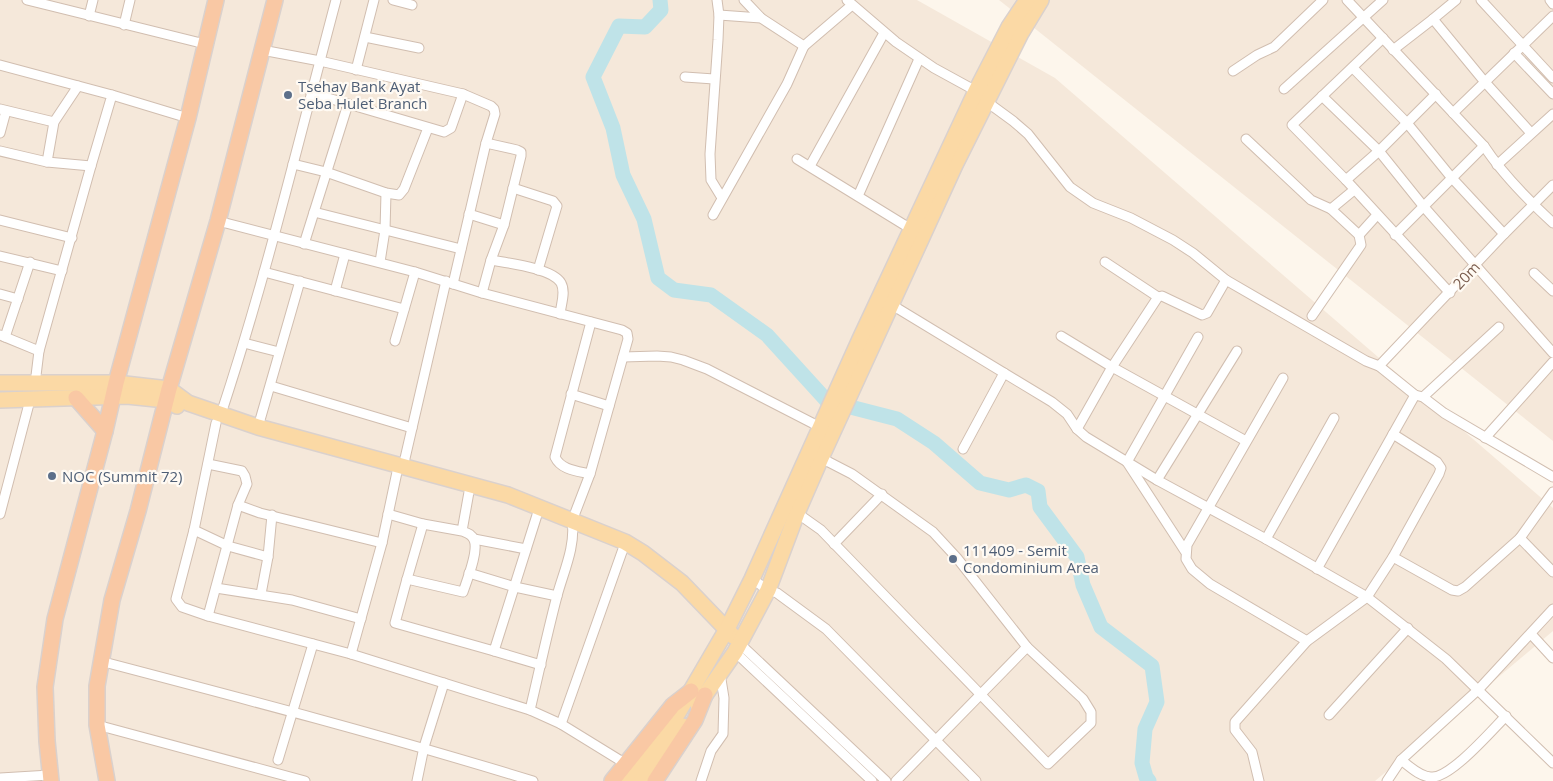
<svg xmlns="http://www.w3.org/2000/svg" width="1553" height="781" font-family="'Open Sans',sans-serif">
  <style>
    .residential { fill: #f5e8da }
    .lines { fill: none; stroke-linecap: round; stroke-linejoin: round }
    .river { stroke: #bfe3e8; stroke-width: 15 }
    .minor-casing { stroke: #d1beb0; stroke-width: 11 }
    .primary-casing { stroke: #dad1cd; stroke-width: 18 }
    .trunk-casing { stroke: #dad1cd; stroke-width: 18 }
    .minor { stroke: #fff; stroke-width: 9 }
    .primary { stroke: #fbd9a5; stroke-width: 15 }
    .trunk { stroke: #f9c8a4; stroke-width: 15 }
    .service-dot { fill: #5c6f8a; stroke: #fffaf3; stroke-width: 2 }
    .labels { text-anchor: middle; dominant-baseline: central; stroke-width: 4.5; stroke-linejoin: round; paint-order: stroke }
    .service-label { font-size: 15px; fill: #4e5e75; stroke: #fffaf3; text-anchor: start }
    .street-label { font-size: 15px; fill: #7a5c4d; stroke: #fffaf3 }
  </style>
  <rect width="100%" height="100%" fill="#fdf6ec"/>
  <!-- residential -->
  <g class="residential">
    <path d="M 0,0 L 917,0 L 1055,78 L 1553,508 L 1553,631 L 1375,781 L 0,781 Z"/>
    <path d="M 999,0 L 1553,0 L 1553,441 Z"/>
  </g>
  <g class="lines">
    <!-- river -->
    <path class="river" d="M 660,0 L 661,10 L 645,27 L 619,26 L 593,77 L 613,128 L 623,175 L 644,219 L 658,278 L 674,290 L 711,295 L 767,335 L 827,401 L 897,419 L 934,443 L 980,483 L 1009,490 L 1026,485 L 1038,491 L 1040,507 L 1077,557 L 1083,585 L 1101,627 L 1152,666 L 1157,702 L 1145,729 L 1142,763 L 1146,777 L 1149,781"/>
    <!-- minor casing -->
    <g class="minor-casing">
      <g id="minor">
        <path d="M 27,0 L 205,44"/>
        <path d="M 393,0 L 412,5"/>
        <path d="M 717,0 L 719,15 L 718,40 L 710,154 L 711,180 L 722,198"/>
        <path d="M 744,0 L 761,18"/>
        <path d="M 847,0 L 896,42 L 934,68 L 976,91 L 987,102 L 1013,121 L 1028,134 L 1070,187 L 1093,203 L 1131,218 L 1173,240 L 1193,253 L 1226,280 L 1366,361 L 1379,366 L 1415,395 L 1423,397 L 1444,413 L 1553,477"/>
        <path d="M 1347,0 L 1484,146 C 1503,175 1527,199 1553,223"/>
        <path d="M 1481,0 L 1553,78"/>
        <path d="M 1550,0 L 1553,4"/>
        <path d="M 719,15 L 761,18 L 804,46 L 852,5"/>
        <path d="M 89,16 L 93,0"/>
        <path d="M 1433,19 L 1456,0"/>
        <path d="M 124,25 L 130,0"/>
        <path d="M 365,37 L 419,48"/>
        <path d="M 1383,38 L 1292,125 L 1346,180 L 1450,293"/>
        <path d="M 262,50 L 320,61 L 463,94 L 491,106 L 494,109 L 495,114 L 486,143 L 453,284"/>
        <path d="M 1393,50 L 1433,19 L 1484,81 L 1531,133"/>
        <path d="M 1514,53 L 1553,94"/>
        <path d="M 0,65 L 112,95 L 91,166 L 39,351 L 35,384"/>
        <path d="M 1353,68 L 1407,123 L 1451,177 L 1504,234"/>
        <path d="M 356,70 L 374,0"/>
        <path d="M 1233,71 L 1257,55 L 1274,47 L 1323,0"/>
        <path d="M 685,77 L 714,79"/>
        <path d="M 1284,89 L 1383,0"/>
        <path d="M 311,93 L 444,132 L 451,128 L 463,94"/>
        <path d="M 112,95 L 188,118"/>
        <path d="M 1322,96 L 1379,151 L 1424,207 L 1553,353"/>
        <path d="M 0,109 L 54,122"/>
        <path d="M 1453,113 L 1553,16"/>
        <path d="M 0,133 L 6,111"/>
        <path d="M 1246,139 L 1311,200 L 1331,209 L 1354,190"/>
        <path d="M 0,151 L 47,162 L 91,166"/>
        <path d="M 797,159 L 911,229"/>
        <path d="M 47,162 L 54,122 L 78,86"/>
        <path d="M 293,164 L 326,172 L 386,193 L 399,195 L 404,189 L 428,128"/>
        <path d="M 1497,165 L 1553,114"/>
        <path d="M 810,166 L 884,33"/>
        <path d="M 1346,180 L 1379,151 L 1436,94"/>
        <path d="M 513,188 L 553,201 L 557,206 L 538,270"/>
        <path d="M 858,196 L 919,59"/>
        <path d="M 1331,209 L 1359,235"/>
        <path d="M 314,212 L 461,249"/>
        <path d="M 469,214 L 504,225"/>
        <path d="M 713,215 L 787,84 L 804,46"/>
        <path d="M 0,220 L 72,238"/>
        <path d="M 218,221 L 415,272 L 482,293 L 622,330 L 627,333 L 628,339 L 590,474 L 572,521 C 576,546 563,573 557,596 C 547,634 539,672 530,710"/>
        <path d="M 1395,235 L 1484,146"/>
        <path d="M 304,244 L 348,104"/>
        <path d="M 0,256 L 62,271"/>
        <path d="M 491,260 C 507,263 552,268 561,283 C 566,292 561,304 560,314"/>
        <path d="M 380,262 L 385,230 L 386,193"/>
        <path d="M 1105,262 L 1158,297"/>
        <path d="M 264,272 L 404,309"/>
        <path d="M 1534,273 L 1553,291"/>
        <path d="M 335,291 L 345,254"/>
        <path d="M 482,293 L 491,260 L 504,225 L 521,156 L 521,152 L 517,150 L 486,143"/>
        <path d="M 0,294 L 18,299"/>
        <path d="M 892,305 L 1052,402 L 1067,414 L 1077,429 L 1086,437 L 1157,480 L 1266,539 L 1367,597 L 1446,659 L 1553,763"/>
        <path d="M 1312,316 L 1361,245 L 1359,235 L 1377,215"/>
        <path d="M 0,335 L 39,351"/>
        <path d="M 1061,336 L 1112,367 L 1246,441"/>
        <path d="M 5,337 L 30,262"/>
        <path d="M 395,341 L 415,272"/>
        <path d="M 244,343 L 279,352"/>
        <path d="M 623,357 L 657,356 L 671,357 L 683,360 L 707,369 L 820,427"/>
        <path d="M 1379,366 L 1504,234 L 1553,185"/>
        <path d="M 1283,378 L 1187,545 L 1186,559 L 1192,569 L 1210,584 L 1307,641"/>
        <path d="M 271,386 L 412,428"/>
        <path d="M 571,394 L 609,406"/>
        <path d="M 1423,397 L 1499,327"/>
        <path d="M 221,414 C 266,278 299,139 336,0"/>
        <path d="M 216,423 L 194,530 L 176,599 L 182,607 L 208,616 L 351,654 L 530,710 L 561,724 L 626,764"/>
        <path d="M 258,427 L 300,281"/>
        <path d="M 1077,429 L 1112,367 L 1158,297 L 1162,296 L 1202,315 L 1207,313 L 1226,280"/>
        <path d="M 1485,438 L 1553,362"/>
        <path d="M 963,449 L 1004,373"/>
        <path d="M 403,467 L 446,281"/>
        <path d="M 590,474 C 577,471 561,470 555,457 L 591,322"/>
        <path d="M 1157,480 L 1237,351"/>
        <path d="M 238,505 L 260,513 L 382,543"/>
        <path d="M 797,513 L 821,530 L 1048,764 L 1091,723 L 1091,712 L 1083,699 L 1027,647 L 957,558 L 933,532 L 852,474 L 821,458"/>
        <path d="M 0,514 L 30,400"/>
        <path d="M 388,514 L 423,524"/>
        <path d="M 194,530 L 228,546 L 268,557 L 272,515"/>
        <path d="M 462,531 L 423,524 L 407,579 L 463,592 C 467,580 479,551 474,540 C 472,534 467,533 462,531 L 469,492"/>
        <path d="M 1520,538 L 1553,572"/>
        <path d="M 474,539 L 526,549"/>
        <path d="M 1266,539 L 1334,418"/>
        <path d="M 834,544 L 882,494"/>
        <path d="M 1185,551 L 1127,462 L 1198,337"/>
        <path d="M 1393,557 L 1452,590 L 1458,591 L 1465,587 L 1520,538 L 1553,492"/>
        <path d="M 1317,569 L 1415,395"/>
        <path d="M 469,573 L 515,587 L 557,596"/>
        <path d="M 407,579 L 395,623 L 494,651 L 537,515"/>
        <path d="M 752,579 L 768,590 L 777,593 L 826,629 L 976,781"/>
        <path d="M 216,588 L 292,600 L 361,619"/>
        <path d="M 261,594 L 268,557"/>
        <path d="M 208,616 L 238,505 L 247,484 L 245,476 L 242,471 L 208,464"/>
        <path d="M 1531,634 L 1553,658"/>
        <path d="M 739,643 L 886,781"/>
        <path d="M 494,651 L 541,665"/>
        <path d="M 735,652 L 872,781"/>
        <path d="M 351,654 L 382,543 L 397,472"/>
        <path d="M 100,661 C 245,699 390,737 533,781"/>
        <path d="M 1329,715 L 1408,628"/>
        <path d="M 561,724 L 623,549"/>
        <path d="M 97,725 L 305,781"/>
        <path d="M 278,760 L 313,644"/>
        <path d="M 1401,760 C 1409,766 1420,777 1431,777 C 1450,779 1492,730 1506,716"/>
        <path d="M 0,778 L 50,775"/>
        <path d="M 417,781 L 424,747 L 444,683"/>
        <path d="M 701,781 L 711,751 L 723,734 L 724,698 L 720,673"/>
        <path d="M 896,781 L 1027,647"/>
        <path d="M 1259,781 L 1252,752 L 1235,730 L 1235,722 L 1307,641 L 1367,597 L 1393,557 L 1439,474 L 1441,468 L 1437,462 L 1393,434"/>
        <path d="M 1387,781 L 1401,760 L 1479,689 L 1553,609"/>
      </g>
    </g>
    <!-- primary casing -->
    <g class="primary-casing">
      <g id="primary">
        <path d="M 0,383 L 116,383 L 169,389 L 188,403 L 258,427 L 508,495 L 625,542 L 643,553 L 682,583 L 733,636"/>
        <path d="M 0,400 L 127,396 L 166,400 L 177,406"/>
        <path d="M 698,705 L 735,652 L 768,590 L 797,513 L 821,458 L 955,165 L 1021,33 L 1041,0"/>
        <path d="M 625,781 L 678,713 L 727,629 L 752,579 L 860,339 L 976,91 L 1009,27 L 1027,0"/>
        <path d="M 641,781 L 683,726"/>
      </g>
    </g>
    <!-- trunk casing -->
    <g class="trunk-casing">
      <g id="trunk">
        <path d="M 76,398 L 105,431"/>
        <path d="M 51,781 L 47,741 L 45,687 L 55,619 L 105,431 L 116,383 L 188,118 L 216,0"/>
        <path d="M 107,781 L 97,725 L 97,686 L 112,600 L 138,511 L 169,389 L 218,221 L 275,0"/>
        <path d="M 612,781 L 673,705 L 691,691"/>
        <path d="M 655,781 L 695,720 L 705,695"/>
      </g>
    </g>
    <!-- minor -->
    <use href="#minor" class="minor"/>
    <!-- primary -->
    <use href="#primary" class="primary"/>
    <!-- trunk -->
    <use href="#trunk" class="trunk"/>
  </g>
  <!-- markers -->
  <g class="service-dot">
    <circle cx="288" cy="95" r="5"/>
    <circle cx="52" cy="476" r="5"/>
    <circle cx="953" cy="559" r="5"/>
  </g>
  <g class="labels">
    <!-- service labels -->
    <g class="service-label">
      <text x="298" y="86">Tsehay Bank Ayat<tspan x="298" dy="17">Seba Hulet Branch</tspan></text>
      <text x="62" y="476">NOC (Summit 72)</text>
      <text x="963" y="550">111409 - Semit<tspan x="963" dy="17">Condominium Area</tspan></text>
    </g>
    <!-- street labels -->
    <g class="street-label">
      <text transform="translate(1466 275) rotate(-47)">20m</text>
    </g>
  </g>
</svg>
